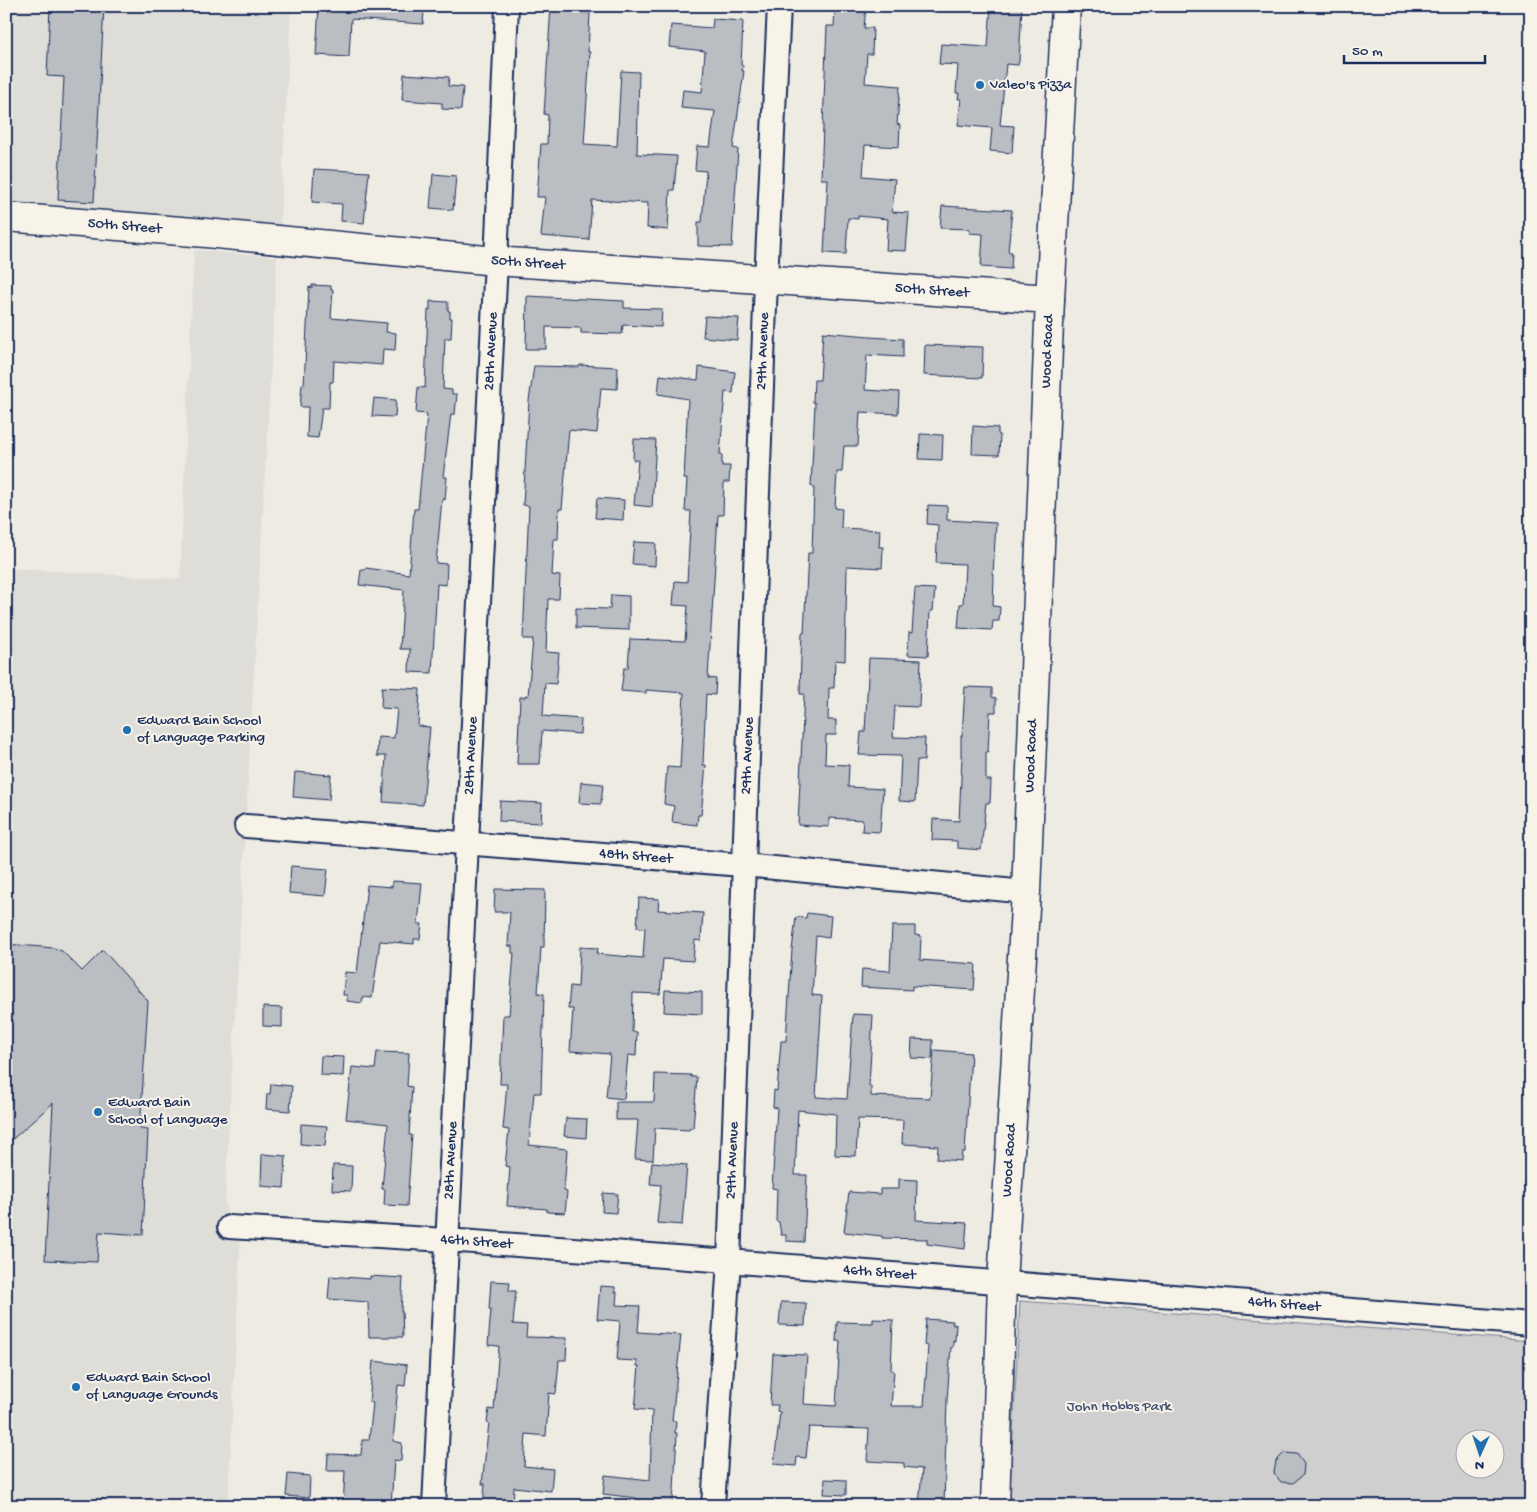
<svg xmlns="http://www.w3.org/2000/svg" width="1537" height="1512" font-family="'Gochi Hand',sans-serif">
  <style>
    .built { fill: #deddd8 }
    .green { fill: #cfcfcf; stroke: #757f96; fill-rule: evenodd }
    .building { fill: #babdc2; stroke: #1b2f5e }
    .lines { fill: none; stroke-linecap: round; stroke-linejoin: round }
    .minor-casing { stroke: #1b2f5e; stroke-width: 26 }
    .tertiary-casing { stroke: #1b2f5e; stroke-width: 31 }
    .minor { stroke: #f7f3e8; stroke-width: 22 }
    .tertiary { stroke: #f7f3e8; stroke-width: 28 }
    .poi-dot { fill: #1f6fb2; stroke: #f7f3e8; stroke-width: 2 }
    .labels { text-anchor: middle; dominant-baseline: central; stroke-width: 4; stroke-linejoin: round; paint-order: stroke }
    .poi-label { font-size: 15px; fill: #1b2f5e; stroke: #f7f3e8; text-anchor: start }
    .street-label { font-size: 15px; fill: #1b2f5e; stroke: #f7f3e8 }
    .park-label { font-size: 15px; fill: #3f4f75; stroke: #f7f3e8 }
  </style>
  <rect width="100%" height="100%" fill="#eeebe2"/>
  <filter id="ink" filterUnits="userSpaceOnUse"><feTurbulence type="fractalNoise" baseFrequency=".02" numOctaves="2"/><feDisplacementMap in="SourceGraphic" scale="10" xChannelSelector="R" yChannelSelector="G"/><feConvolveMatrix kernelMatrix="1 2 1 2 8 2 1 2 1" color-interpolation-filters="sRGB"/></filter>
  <g filter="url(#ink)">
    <!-- built -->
    <g class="built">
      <path d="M 6,6 L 291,6 L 280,227 L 6,205 Z"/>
      <path d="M 194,250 L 277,257 L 225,1197 L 227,1220 L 241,1231 L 228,1506 L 6,1506 L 6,568 L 180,579 Z"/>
    </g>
    <!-- green -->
    <path class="green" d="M 1020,1301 L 1531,1341 L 1531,1506 L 1009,1506 ZM 1464,1440 L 1494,1440 L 1494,1470 L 1464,1470 Z"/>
    <!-- building -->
    <g class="building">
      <path d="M 50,6 L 104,6 L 94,202 L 58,200 L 64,77 L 47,76 Z"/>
      <path d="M 319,6 L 411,8 L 411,10 L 424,11 L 423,24 L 351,19 L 349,57 L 316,55 Z"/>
      <path d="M 551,6 L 582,8 L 582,13 L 590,13 L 588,52 L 590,52 L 584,144 L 617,146 L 621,71 L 639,72 L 637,154 L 677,156 L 674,190 L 670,190 L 668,230 L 647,228 L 648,203 L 592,200 L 589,240 L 541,236 L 545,197 L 537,197 L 541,144 L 547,144 L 548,115 L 544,114 Z"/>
      <path d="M 835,6 L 866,6 L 864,28 L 873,28 L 872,54 L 867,54 L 865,83 L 900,86 L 897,124 L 900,125 L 899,147 L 865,145 L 863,176 L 895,179 L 892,212 L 909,213 L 906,251 L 886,250 L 888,219 L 858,216 L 858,219 L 848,218 L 846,254 L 824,253 L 828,179 L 821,179 L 826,48 L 827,26 L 834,26 Z"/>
      <path d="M 991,6 L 1022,6 L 1019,61 L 1018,65 L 1006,64 L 1000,125 L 1014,126 L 1012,153 L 990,151 L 992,128 L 958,125 L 961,99 L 958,99 L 959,93 L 956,93 L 958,65 L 939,64 L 941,44 L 988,47 Z"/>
      <path d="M 713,19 L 743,21 L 741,65 L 743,66 L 742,71 L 744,71 L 733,148 L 738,149 L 732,247 L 698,246 L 698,222 L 702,222 L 706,171 L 695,170 L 697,146 L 710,147 L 715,111 L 681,108 L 683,90 L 702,92 L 705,51 L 669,47 L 671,25 L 712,28 Z"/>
      <path d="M 404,74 L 449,77 L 448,86 L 463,87 L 461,110 L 442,109 L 442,103 L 402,100 Z"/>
      <path d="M 314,169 L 369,172 L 364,223 L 341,221 L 342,204 L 312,202 Z"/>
      <path d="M 433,174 L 456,176 L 453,210 L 430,208 Z"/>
      <path d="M 942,206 L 1012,210 L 1008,252 L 1012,252 L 1011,269 L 981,267 L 983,234 L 969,233 L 970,229 L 940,228 Z"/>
      <path d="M 312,285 L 331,286 L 331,290 L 333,290 L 331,318 L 387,323 L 386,332 L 396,333 L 395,350 L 383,349 L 382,365 L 334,361 L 333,382 L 330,382 L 329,408 L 322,408 L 318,438 L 307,437 L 308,407 L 300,407 L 302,384 L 304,385 L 309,287 L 312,288 Z"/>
      <path d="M 527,296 L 624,301 L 624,308 L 662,309 L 661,327 L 623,325 L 622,334 L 581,333 L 581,328 L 546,327 L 546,349 L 526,349 Z"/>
      <path d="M 430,301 L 448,302 L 448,311 L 450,311 L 450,318 L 452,318 L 451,338 L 445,338 L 443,389 L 452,390 L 452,394 L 457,394 L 455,414 L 451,414 L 443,477 L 447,477 L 445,500 L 442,499 L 436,563 L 447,564 L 446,585 L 437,584 L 432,673 L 409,672 L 410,649 L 400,649 L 404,590 L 359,585 L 361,570 L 365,570 L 366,568 L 409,574 L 414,509 L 418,509 L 427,414 L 416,413 L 418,387 L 425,388 L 428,310 L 430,310 Z"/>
      <path d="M 705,316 L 739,318 L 737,340 L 703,337 Z"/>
      <path d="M 823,332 L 869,336 L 869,337 L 903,339 L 903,357 L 867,355 L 865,390 L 899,392 L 898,414 L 860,412 L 858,446 L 844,446 L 842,472 L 837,472 L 835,508 L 842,509 L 841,528 L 880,530 L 879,547 L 883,547 L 882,568 L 847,566 L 845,661 L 835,660 L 834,688 L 829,688 L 828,720 L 836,720 L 836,735 L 826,735 L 825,764 L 849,765 L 848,787 L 883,789 L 880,832 L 862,831 L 863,820 L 829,818 L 829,827 L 798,825 L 804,694 L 800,694 L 801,657 L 802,633 L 804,633 L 808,553 L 812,553 L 814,487 L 811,486 L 815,403 L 813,402 L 814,380 L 820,380 Z"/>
      <path d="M 925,345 L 983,347 L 982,378 L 924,375 Z"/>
      <path d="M 580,365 L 618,367 L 617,389 L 601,388 L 597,433 L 569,430 L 562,509 L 559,509 L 558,539 L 554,539 L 552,575 L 560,576 L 559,599 L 548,599 L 546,652 L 559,653 L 556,684 L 545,683 L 543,716 L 581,719 L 580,734 L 542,731 L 540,764 L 517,764 L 520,697 L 525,697 L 525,695 L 528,696 L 533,639 L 523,639 L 529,506 L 523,505 L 529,401 L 534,366 L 579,367 Z"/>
      <path d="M 699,367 L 735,372 L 733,393 L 725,392 L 720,454 L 722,454 L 722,466 L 730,466 L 729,482 L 724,482 L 723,515 L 718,515 L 708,678 L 716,679 L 715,695 L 706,694 L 703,765 L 706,765 L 701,815 L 698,815 L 697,825 L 672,822 L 674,806 L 664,804 L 667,767 L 680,768 L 684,693 L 646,690 L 646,693 L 621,691 L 624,668 L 628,668 L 630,639 L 685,641 L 688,606 L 673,605 L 675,581 L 687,582 L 691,511 L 685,511 L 687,479 L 684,479 L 688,399 L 658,394 L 660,375 L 698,380 Z"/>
      <path d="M 374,398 L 396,400 L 395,417 L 372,416 Z"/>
      <path d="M 973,426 L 998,428 L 998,434 L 1000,435 L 999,455 L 972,454 Z"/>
      <path d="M 920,434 L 943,435 L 942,460 L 919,459 Z"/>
      <path d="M 634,439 L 656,440 L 652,507 L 634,505 L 638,460 L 633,460 Z"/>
      <path d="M 597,498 L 624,500 L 623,520 L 595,518 Z"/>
      <path d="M 928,505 L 947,506 L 947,520 L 996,523 L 993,575 L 994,575 L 993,606 L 1000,607 L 999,621 L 993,621 L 992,630 L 958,628 L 960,604 L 963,604 L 965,564 L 936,563 L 938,525 L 927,524 Z"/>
      <path d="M 634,542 L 656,543 L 655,566 L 632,564 Z"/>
      <path d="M 915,588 L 935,589 L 933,611 L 930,611 L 928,656 L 908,655 L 909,632 L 912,633 Z"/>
      <path d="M 611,595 L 629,596 L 629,630 L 576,628 L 576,608 L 610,609 Z"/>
      <path d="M 869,658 L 921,660 L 919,707 L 895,706 L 893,737 L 925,738 L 924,761 L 917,760 L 915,802 L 899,801 L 901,756 L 859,755 L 861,732 L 865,732 Z"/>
      <path d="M 382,687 L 420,689 L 418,726 L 430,727 L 423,805 L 383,802 L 386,756 L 377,756 L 378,737 L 394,738 L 397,709 L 381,708 Z"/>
      <path d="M 965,687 L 992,688 L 992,697 L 996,698 L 996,712 L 990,712 L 988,752 L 986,752 L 986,780 L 991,780 L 990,803 L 986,803 L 981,850 L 957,848 L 957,841 L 932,840 L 933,819 L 959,821 L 962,757 L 961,757 L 961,736 L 962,736 Z"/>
      <path d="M 295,772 L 331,775 L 329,800 L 293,797 Z"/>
      <path d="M 581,782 L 603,784 L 601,804 L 579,803 Z"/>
      <path d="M 500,801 L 542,803 L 541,823 L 499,821 Z"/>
      <path d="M 291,866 L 328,869 L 325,896 L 289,893 Z"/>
      <path d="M 392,881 L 422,883 L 418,924 L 422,924 L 420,939 L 414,939 L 414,944 L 380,941 L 372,998 L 363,997 L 362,1003 L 347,1001 L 347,995 L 343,995 L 345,972 L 357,973 L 367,885 L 392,887 Z"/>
      <path d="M 495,889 L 545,890 L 544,947 L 541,947 L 538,993 L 544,994 L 541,1093 L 534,1093 L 529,1145 L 567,1149 L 564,1191 L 567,1192 L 565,1213 L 547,1212 L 547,1209 L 507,1206 L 510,1167 L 505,1166 L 509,1130 L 503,1129 L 507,1084 L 500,1084 L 503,1015 L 509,1015 L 514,953 L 512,953 L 512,946 L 508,946 L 510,912 L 494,912 Z"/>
      <path d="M 639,898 L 659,899 L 658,910 L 703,913 L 701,941 L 695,940 L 693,961 L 663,959 L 660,994 L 633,993 L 632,1032 L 637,1032 L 636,1056 L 628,1055 L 624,1099 L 606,1097 L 610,1054 L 570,1051 L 573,1009 L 568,1009 L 570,986 L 578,987 L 580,947 L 598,948 L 597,954 L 643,958 L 645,928 L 637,927 Z"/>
      <path d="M 807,913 L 831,916 L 829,938 L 816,936 L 812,995 L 822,996 L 816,1097 L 847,1099 L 853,1014 L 873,1015 L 869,1086 L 871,1086 L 871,1096 L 930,1098 L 934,1050 L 971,1053 L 965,1152 L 962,1152 L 961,1161 L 937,1159 L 938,1146 L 902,1144 L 903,1120 L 858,1119 L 856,1156 L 835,1155 L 836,1114 L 798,1110 L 795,1175 L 807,1175 L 804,1242 L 786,1241 L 786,1235 L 781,1235 L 779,1222 L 776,1221 L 777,1189 L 772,1188 L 777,1108 L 773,1107 L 774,1090 L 777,1091 L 781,1041 L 786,1041 L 792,950 L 796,917 L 806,918 Z"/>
      <path d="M 892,926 L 915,926 L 915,935 L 921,936 L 920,960 L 976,964 L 974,990 L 912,986 L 912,990 L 861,987 L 862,969 L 890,971 Z"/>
      <path d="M 6,944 L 54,948 L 62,951 L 82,971 L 103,950 L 148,1001 L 140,1129 L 148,1130 L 143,1235 L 99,1232 L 97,1262 L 45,1260 L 53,1103 L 6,1145 Z"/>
      <path d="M 665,990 L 702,992 L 702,1014 L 664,1012 Z"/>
      <path d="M 263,1007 L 282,1008 L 282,1027 L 263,1026 Z"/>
      <path d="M 912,1039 L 933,1040 L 932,1059 L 911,1058 Z"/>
      <path d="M 377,1052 L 409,1053 L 407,1086 L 412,1087 L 409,1135 L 412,1135 L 407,1206 L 384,1205 L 385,1189 L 382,1189 L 388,1124 L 346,1119 L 352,1067 L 375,1069 Z"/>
      <path d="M 321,1056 L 344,1057 L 343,1076 L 320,1075 Z"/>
      <path d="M 655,1074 L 691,1075 L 691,1077 L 697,1077 L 693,1128 L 690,1128 L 689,1130 L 655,1128 L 653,1160 L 635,1159 L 638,1120 L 616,1120 L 616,1102 L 654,1102 Z"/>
      <path d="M 271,1084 L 292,1086 L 290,1111 L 266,1109 L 267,1094 L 270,1094 Z"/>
      <path d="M 566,1118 L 587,1119 L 586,1138 L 564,1136 Z"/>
      <path d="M 301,1124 L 327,1126 L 325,1146 L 300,1144 Z"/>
      <path d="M 262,1154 L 286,1156 L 284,1188 L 261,1186 Z"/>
      <path d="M 652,1162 L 687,1165 L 682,1225 L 657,1223 L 661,1185 L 650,1184 Z"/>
      <path d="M 333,1165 L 352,1166 L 351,1191 L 332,1190 Z"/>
      <path d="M 899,1179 L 917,1180 L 916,1220 L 967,1223 L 965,1249 L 927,1244 L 927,1239 L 882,1238 L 882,1236 L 844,1232 L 849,1192 L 880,1194 L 880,1189 L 899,1189 Z"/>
      <path d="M 603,1193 L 618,1194 L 616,1213 L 602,1212 Z"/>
      <path d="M 330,1276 L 370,1279 L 370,1276 L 403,1278 L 401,1311 L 402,1311 L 403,1337 L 369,1337 L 368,1302 L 328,1299 Z"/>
      <path d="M 491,1281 L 510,1282 L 509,1291 L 516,1291 L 513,1324 L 527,1325 L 526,1337 L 567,1338 L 566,1360 L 559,1360 L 556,1394 L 549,1393 L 546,1436 L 526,1434 L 524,1466 L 553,1469 L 551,1491 L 514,1487 L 513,1506 L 483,1506 L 485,1484 L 482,1484 L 489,1423 L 487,1422 L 489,1409 L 494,1410 L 499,1346 L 488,1345 L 491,1309 L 489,1309 Z"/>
      <path d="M 600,1286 L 615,1287 L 615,1292 L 617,1292 L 616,1305 L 640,1306 L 638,1332 L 681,1335 L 672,1421 L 676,1421 L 675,1433 L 677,1433 L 674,1490 L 672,1506 L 635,1506 L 636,1498 L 603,1494 L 605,1475 L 650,1480 L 652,1411 L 635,1409 L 639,1366 L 637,1366 L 637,1361 L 617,1360 L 620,1321 L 597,1319 Z"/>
      <path d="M 781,1302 L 806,1303 L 805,1326 L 779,1325 Z"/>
      <path d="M 873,1319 L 893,1320 L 891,1370 L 894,1371 L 891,1406 L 924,1406 L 928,1346 L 924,1345 L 926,1319 L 953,1321 L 952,1324 L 956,1324 L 955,1341 L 953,1340 L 953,1347 L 951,1347 L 947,1400 L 944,1506 L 919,1506 L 922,1469 L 904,1467 L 904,1463 L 867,1461 L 869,1429 L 809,1427 L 806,1458 L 797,1457 L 796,1466 L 774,1464 L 780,1412 L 777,1411 L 778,1405 L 770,1405 L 773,1354 L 807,1355 L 804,1404 L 836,1406 L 840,1341 L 836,1341 L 837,1322 L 873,1323 Z"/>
      <path d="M 373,1361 L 407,1365 L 405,1386 L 398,1385 L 393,1441 L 402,1443 L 401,1461 L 394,1460 L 391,1506 L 343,1506 L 345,1471 L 327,1471 L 328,1454 L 361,1455 L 362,1440 L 369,1440 L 373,1403 L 369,1402 Z"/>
      <path d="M 1284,1453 L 1297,1454 L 1304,1464 L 1303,1475 L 1293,1483 L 1281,1482 L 1274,1473 L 1276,1461 Z"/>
      <path d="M 288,1474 L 310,1476 L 309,1498 L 286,1496 Z"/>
      <path d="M 825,1479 L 846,1480 L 846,1495 L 824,1494 Z"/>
    </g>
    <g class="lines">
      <!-- minor casing -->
      <g class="minor-casing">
        <g id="minor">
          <path id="s1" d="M 246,826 L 743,865 L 1026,892"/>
          <path id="s2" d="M 229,1227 L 446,1240 L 587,1250 L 1531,1324"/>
          <path id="s3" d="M 434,1506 L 496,261 L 507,6"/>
          <path id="s4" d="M 713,1506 L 729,1261 L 766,280 L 779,6"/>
        </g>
      </g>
      <!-- tertiary casing -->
      <g class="tertiary-casing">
        <g id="tertiary">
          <path id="s5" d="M 6,217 L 206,233 L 496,261 L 1050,299"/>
          <path id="s6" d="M 995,1506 L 1002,1282 L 1026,892 L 1050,299 L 1066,6"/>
        </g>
      </g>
      <!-- minor -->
      <use href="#minor" class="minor"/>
      <!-- tertiary -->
      <use href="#tertiary" class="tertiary"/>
    </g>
  </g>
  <!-- markers -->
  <g class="poi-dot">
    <circle cx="980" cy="85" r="5"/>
    <circle cx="127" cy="730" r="5"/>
    <circle cx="98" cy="1112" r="5"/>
    <circle cx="76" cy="1387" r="5"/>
  </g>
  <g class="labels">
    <!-- poi labels -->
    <g class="poi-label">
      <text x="990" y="85">Valeo's Pizza</text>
      <text x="137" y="721">Edward Bain School<tspan x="137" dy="17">of Language Parking</tspan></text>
      <text x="108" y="1103">Edward Bain<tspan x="108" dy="17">School of Language</tspan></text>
      <text x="86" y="1378">Edward Bain School<tspan x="86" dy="17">of Language Grounds</tspan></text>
    </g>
    <!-- street labels -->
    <g class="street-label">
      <text stroke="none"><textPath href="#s5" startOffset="119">50th Street</textPath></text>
      <text stroke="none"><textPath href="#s5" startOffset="524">50th Street</textPath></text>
      <text stroke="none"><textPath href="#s5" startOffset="929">50th Street</textPath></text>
      <text stroke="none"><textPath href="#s4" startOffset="1156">29th Avenue</textPath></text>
      <text stroke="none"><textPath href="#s6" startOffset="1156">Wood Road</textPath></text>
      <text stroke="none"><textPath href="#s3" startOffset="1156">28th Avenue</textPath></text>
      <text stroke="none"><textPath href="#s3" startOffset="751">28th Avenue</textPath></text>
      <text stroke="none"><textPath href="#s4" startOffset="751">29th Avenue</textPath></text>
      <text stroke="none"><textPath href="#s6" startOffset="751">Wood Road</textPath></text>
      <text stroke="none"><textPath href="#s1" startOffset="391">48th Street</textPath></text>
      <text stroke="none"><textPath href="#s6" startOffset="346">Wood Road</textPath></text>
      <text stroke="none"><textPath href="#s3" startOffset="346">28th Avenue</textPath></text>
      <text stroke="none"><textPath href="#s4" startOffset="346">29th Avenue</textPath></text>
      <text stroke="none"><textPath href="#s2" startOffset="248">46th Street</textPath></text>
      <text stroke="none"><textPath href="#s2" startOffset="652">46th Street</textPath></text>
      <text stroke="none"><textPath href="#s2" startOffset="1058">46th Street</textPath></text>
    </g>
    <!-- park labels -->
    <g class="park-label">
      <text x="1119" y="1407">John Hobbs Park</text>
    </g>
  </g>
  <!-- margin -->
  <rect width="1537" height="1512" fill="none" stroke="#f7f3e8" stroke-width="25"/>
  <rect x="12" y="12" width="1512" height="1487" fill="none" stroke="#1b2f5e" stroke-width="2" filter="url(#ink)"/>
  <!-- north arrow -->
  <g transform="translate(1480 1454) rotate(183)"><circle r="24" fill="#f7f3e8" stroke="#9fa5b1"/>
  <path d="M0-4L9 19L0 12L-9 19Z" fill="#1f6fb2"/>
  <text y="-8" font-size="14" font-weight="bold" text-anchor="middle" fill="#1b2f5e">N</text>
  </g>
  <!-- scale -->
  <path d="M1344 55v8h141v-8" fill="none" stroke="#1b2f5e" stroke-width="2.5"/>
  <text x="1352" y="55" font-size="15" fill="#1b2f5e" stroke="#f7f3e8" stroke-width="4" paint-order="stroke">50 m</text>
</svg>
